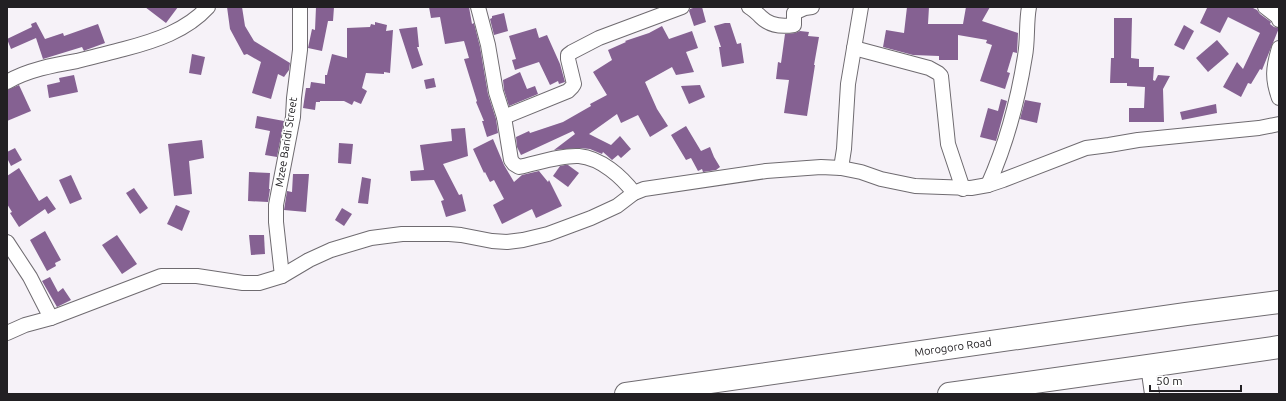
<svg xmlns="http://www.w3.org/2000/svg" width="1286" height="401" font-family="Ubuntu,sans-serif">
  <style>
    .building { fill: #856192 }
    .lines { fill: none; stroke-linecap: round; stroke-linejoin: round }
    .street-casing { stroke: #6f6b70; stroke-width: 16 }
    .highway-casing { stroke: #6f6b70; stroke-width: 24 }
    .street { stroke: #fff; stroke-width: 14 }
    .highway { stroke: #fff; stroke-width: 22 }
    .labels { text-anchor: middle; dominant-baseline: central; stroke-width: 3; stroke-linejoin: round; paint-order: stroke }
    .street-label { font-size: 11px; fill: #222023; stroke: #fff }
  </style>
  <rect width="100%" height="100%" fill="#f6f2f8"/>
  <!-- building -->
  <g class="building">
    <path d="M 145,7 L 178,7 L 166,23 Z"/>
    <path d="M 227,7 L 242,7 L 245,26 L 254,41 L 290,63 L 289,70 L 284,77 L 278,74 L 271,99 L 252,93 L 261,62 L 247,54 L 244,55 L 230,29 Z"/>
    <path d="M 316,7 L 334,7 L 333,21 L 328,21 L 322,51 L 308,48 L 312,29 L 315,30 Z"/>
    <path d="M 429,7 L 469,7 L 472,24 L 474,23 L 480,47 L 488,94 L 496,119 L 498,133 L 487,137 L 482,121 L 484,121 L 476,102 L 477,101 L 464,59 L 469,58 L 464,41 L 445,44 L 440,17 L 431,18 Z"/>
    <path d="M 696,7 L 702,7 L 706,22 L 694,26 L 689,11 L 690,9 Z"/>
    <path d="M 907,7 L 929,7 L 928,24 L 963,24 L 966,7 L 990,7 L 982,21 L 1018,33 L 1017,53 L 1013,52 L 1007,72 L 1010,73 L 1005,89 L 980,81 L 992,45 L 986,43 L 987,40 L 958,35 L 958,60 L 939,60 L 939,56 L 913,55 L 883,47 L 886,30 L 904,33 Z"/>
    <path d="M 1206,7 L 1251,7 L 1257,10 L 1260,14 L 1271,22 L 1270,24 L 1274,27 L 1279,28 L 1262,70 L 1260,69 L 1251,84 L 1248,83 L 1241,97 L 1223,87 L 1237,62 L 1243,69 L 1260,33 L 1228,17 L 1220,33 L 1200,23 L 1207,8 Z"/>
    <path d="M 504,13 L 508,31 L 494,35 L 490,19 L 492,18 L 492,16 Z"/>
    <path d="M 1114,18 L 1132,18 L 1131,58 L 1139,59 L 1139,67 L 1154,67 L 1153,80 L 1155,81 L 1158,75 L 1170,76 L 1163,89 L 1164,122 L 1129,122 L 1129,108 L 1144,108 L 1145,87 L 1127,86 L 1127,83 L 1110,83 L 1111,58 L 1114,58 Z"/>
    <path d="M 36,22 L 45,39 L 63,33 L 64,36 L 98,24 L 105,43 L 86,50 L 84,51 L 82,47 L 43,59 L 36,38 L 11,49 L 7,39 L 32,27 L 31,24 Z"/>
    <path d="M 375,22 L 387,25 L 386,31 L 393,30 L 390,73 L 384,72 L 384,74 L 366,73 L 362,88 L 367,91 L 361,104 L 354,101 L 352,105 L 344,101 L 320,101 L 320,102 L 316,102 L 315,110 L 303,108 L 306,88 L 310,88 L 311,82 L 325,84 L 325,75 L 327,75 L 332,54 L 347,58 L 347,28 L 370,27 L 371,24 L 375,25 Z"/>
    <path d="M 725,23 L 730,23 L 737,44 L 741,43 L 744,63 L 722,67 L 719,47 L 721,47 L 714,26 Z"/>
    <path d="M 1184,25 L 1194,31 L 1184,50 L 1174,45 Z"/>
    <path d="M 662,26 L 669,39 L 692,31 L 698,48 L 686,52 L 694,72 L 676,75 L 672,67 L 645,82 L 657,109 L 668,126 L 650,137 L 638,115 L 621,123 L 617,114 L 589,134 L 611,145 L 620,136 L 631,149 L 621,158 L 618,155 L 612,160 L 603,152 L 602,154 L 590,149 L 580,148 L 554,150 L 575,134 L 573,131 L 521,155 L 517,147 L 516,137 L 529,131 L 530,133 L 563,122 L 591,106 L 590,104 L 607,95 L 593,72 L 612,60 L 608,50 L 626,42 L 625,41 L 649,33 Z"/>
    <path d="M 417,27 L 419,47 L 417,47 L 423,65 L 412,69 L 399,29 Z"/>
    <path d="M 536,28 L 539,38 L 547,35 L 560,64 L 565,82 L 559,84 L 558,81 L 550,85 L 539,62 L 515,70 L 512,60 L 516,59 L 509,36 Z"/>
    <path d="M 800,31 L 809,32 L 808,36 L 819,37 L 814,65 L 815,65 L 807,116 L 784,113 L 789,80 L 776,79 L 778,62 L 781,63 L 785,34 L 795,33 Z"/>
    <path d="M 1217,40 L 1229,54 L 1208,72 L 1196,58 Z"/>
    <path d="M 192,54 L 205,57 L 201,75 L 189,73 Z"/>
    <path d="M 520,72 L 527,89 L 535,86 L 538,94 L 509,106 L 504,90 L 503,80 Z"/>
    <path d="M 74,75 L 78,92 L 49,98 L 47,85 L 60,82 L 59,78 Z"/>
    <path d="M 434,78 L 436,87 L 426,89 L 424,80 Z"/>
    <path d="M 19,85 L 31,111 L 7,121 L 7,90 Z"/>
    <path d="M 700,85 L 705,97 L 689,104 L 681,86 Z"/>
    <path d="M 1001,99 L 1007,101 L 996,141 L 980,137 L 988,108 L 998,111 Z"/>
    <path d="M 1025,100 L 1041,103 L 1037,123 L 1020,119 Z"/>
    <path d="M 1216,104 L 1217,113 L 1182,120 L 1180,112 Z"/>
    <path d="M 257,116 L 284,121 L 277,157 L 265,155 L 270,131 L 255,128 Z"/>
    <path d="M 686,126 L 701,151 L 710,147 L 714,157 L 720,167 L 716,170 L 703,172 L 702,169 L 698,171 L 691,158 L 686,160 L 671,135 Z"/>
    <path d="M 465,128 L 468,156 L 443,164 L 459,195 L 462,194 L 466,211 L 446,217 L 441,201 L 444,200 L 434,180 L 411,181 L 410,171 L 424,170 L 420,145 L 452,141 L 451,129 Z"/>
    <path d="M 493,139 L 504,165 L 514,182 L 522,175 L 539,171 L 548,182 L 549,180 L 562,206 L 536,218 L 532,209 L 502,224 L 493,205 L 504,199 L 494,180 L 490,182 L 485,172 L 484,173 L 473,149 Z"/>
    <path d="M 202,140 L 204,158 L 189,161 L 192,194 L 174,196 L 168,144 Z"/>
    <path d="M 339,143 L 353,144 L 351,164 L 338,163 Z"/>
    <path d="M 15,148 L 22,160 L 11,166 L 7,158 L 7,152 Z"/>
    <path d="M 565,165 L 568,165 L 579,173 L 568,187 L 553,176 L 560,166 Z"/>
    <path d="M 19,168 L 39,201 L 47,196 L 56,209 L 48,214 L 45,209 L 19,227 L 10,213 L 12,212 L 7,204 L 7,176 Z"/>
    <path d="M 249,172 L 270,173 L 269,189 L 270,189 L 268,202 L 248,201 Z"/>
    <path d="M 293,174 L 309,174 L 306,212 L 284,210 L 287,191 L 292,192 Z"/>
    <path d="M 71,175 L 82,199 L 70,204 L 59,180 Z"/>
    <path d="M 362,177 L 371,179 L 368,204 L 358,203 Z"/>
    <path d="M 134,188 L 148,208 L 140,214 L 126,193 Z"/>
    <path d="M 176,205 L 190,211 L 182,231 L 167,224 Z"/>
    <path d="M 342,208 L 352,214 L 344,226 L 335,220 Z"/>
    <path d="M 45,231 L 61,260 L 55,263 L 56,266 L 47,271 L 30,240 Z"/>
    <path d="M 117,235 L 137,264 L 122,274 L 102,245 Z"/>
    <path d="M 249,235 L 264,235 L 265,254 L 251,255 Z"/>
    <path d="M 50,277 L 58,292 L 63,288 L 71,300 L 57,307 L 42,281 Z"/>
  </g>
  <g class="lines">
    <!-- street casing -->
    <g class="street-casing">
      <g id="street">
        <path d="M 478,7 L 488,45 L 496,92 L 504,117 L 511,160 L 514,164 L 519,167 C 538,163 560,155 579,156 C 601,158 622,177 634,193"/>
        <path d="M 749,7 C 754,10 757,13 761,17 C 770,26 782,27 794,25 L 794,13 L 805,8 L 812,7"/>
        <path d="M 1265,7 L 1278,17 L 1279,20"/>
        <path d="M 854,48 L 929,68 L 938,73 L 941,76 L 948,144 L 963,189"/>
        <path d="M 1279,48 C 1273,68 1272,79 1279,98"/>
        <path d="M 7,82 C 27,70 54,65 77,61 C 93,57 109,53 124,49 C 155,41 186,31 208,7"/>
        <path d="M 504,117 L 568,91 L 572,87 L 574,84 L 568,59 L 568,55 L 572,52 L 599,38 L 682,7"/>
        <path d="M 841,168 L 844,149 L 848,84 L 861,7"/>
        <path d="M 988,185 C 1006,145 1018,100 1025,56 C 1028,40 1026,23 1029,7"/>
        <path d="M 7,242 L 30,277 L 51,318"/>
        <path d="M 282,276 L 276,222 L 276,205 L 293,117 L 294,98 L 300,50 L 300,7"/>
        <path d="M 7,333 L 25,325 L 51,318 L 161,276 L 197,276 L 243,283 L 259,283 L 282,276 L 309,260 L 331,250 L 371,238 L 402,234 L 449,234 L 461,235 L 492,241 L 507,242 L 523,240 L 548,234 L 591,218 L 617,206 L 634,193 L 644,189 L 766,171 L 821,167 L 841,168 L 861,172 L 881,179 L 915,186 L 971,188 L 988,185 L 1003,180 L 1086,148 L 1109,145 L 1138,140 L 1259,128 L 1279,124"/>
        <path d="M 1148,366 L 1152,394"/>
      </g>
    </g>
    <!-- highway casing -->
    <g class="highway-casing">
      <g id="highway">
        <path d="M 626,394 L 1186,314 L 1279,302"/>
        <path d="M 949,394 L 1148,366 L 1279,347"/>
      </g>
    </g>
    <!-- street -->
    <use href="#street" class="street"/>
    <!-- highway -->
    <use href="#highway" class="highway"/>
  </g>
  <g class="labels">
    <!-- street labels -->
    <g class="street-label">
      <text transform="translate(286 142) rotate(-81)">Mzee Baridi Street</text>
      <text transform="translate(953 347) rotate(-8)">Morogoro Road</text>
    </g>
  </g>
  <!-- border -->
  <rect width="1286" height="401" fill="none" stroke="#222023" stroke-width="16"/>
  <!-- scale -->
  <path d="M1150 385v6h91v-6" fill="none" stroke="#222023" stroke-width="2"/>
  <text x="1156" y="385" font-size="12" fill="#222023" stroke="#ffffff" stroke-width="3" paint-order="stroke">50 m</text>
</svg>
